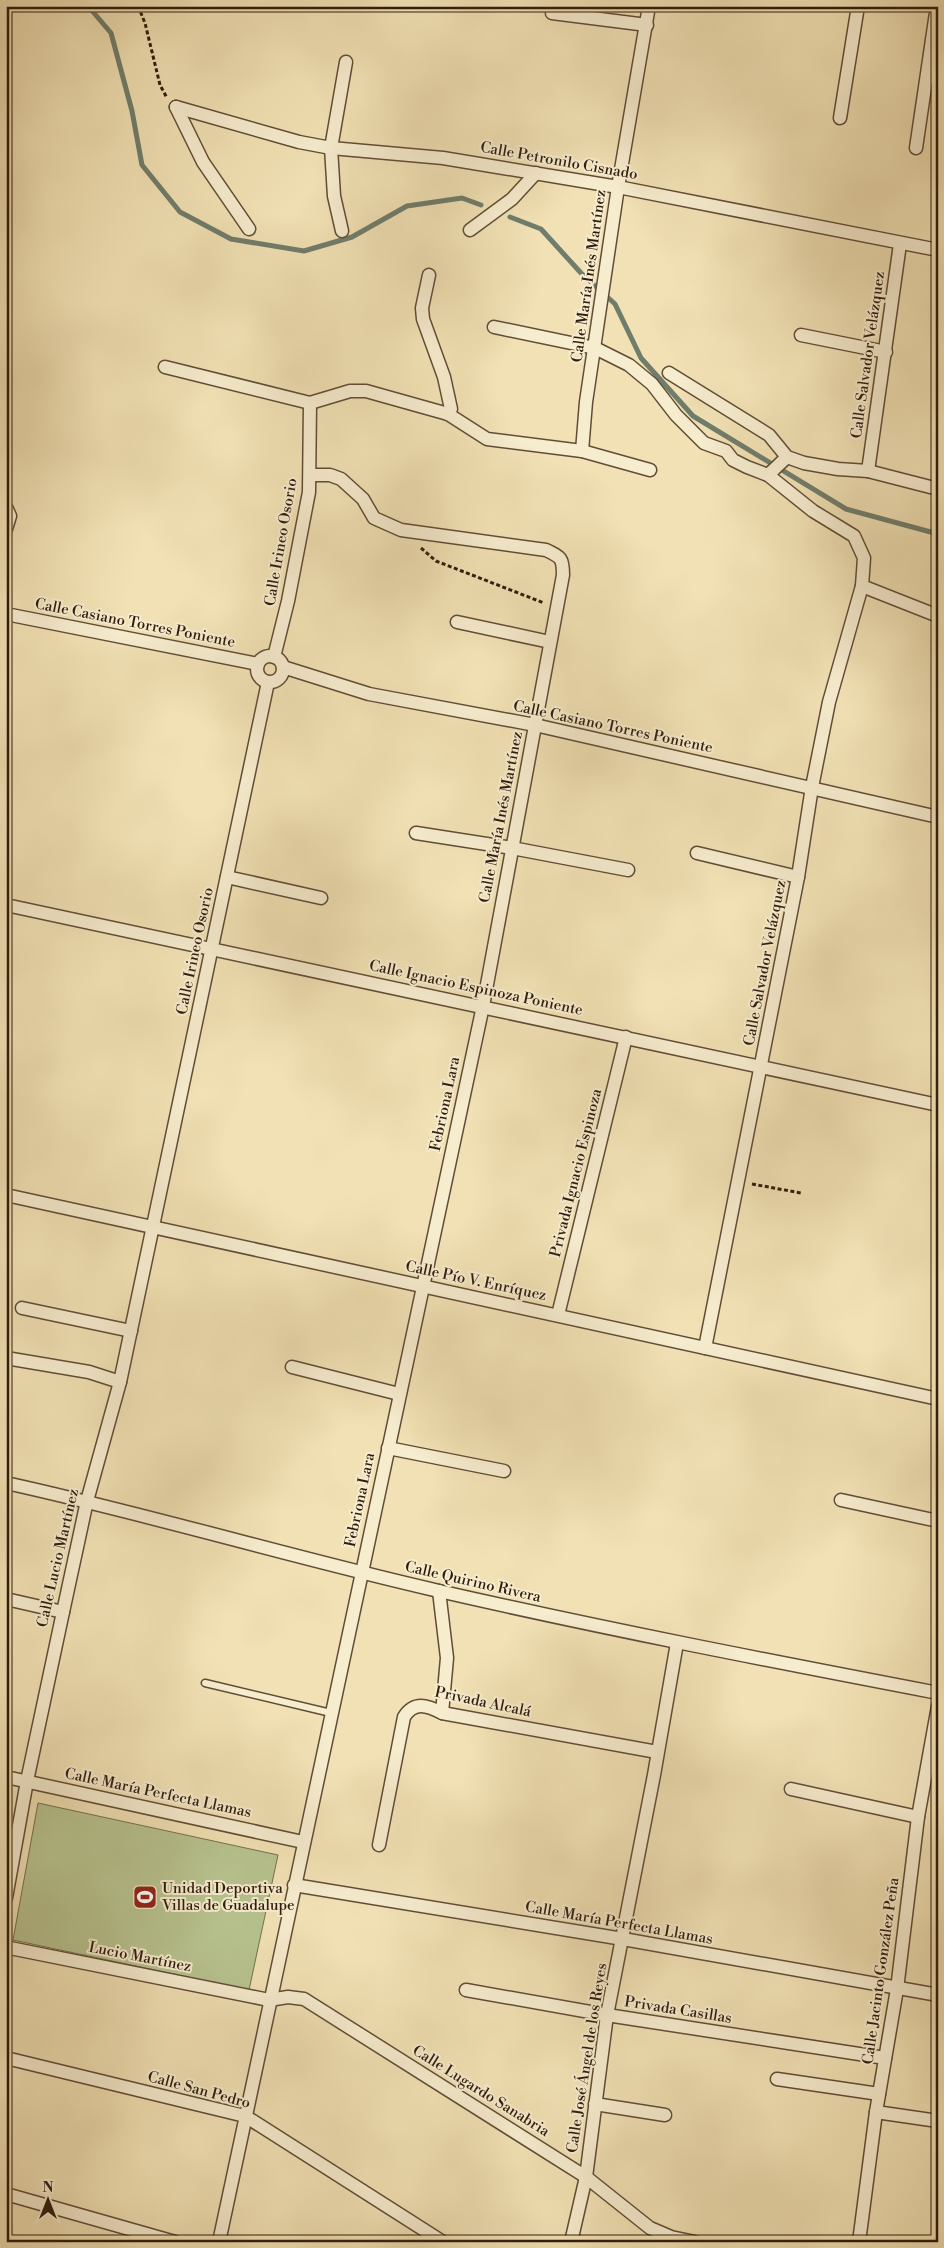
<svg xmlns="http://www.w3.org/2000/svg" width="944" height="2248" font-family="'Libre Bodoni',serif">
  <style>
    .green { fill: #b7c38f; stroke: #74704e }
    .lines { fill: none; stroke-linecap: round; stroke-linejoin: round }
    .stream { stroke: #707d6c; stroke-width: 5 }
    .lane-casing { stroke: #604d37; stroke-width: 9 }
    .street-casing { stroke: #604d37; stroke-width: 15 }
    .path { stroke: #301c0d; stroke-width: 3; stroke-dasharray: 4 2.5; stroke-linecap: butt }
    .lane { stroke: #f6ecce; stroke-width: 6 }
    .street { stroke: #f6ecce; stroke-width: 12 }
    .labels { text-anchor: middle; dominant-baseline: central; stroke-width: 4; stroke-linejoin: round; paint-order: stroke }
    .street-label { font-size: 15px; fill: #301c0d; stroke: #f6ecce }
    .poi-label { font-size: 15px; fill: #301c0d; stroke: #f6ecce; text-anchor: start }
  </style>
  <rect width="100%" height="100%" fill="#f1e1b4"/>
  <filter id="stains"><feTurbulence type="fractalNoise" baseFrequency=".004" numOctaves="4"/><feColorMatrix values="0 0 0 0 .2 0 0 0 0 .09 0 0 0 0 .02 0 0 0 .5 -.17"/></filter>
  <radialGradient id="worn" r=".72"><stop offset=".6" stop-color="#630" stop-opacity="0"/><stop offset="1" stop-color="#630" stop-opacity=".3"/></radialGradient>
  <!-- green -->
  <path class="green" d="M 38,1803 L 278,1855 L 249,1990 L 13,1940 Z"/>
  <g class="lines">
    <!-- stream -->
    <g class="stream">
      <path d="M 88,6 L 111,33 L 132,111 L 142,165 L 180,212 L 231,239 L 304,251 L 352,237 L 407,206 L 462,198 L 481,205"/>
      <path d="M 510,217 L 541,229 L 581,273 L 615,304 L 641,358 L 693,416 L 846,509 L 938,534"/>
    </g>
    <!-- lane casing -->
    <g class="lane-casing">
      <path id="lane" d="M 205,1683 L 331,1713"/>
    </g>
    <!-- street casing -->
    <g class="street-casing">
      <g id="street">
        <path d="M 552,13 L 647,25"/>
        <path d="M 176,107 L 299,142 L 331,148 L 443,158 L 618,187 L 938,250"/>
        <path d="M 176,107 L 203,162 L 249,229"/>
        <path d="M 840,118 L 858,6"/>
        <path d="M 916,148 L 937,6"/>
        <path d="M 470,230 L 512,199 L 536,173"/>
        <path d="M 342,231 L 334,196 L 331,148 L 346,62"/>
        <path d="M 429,275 L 422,308 L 423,319 L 444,377 L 451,409 L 448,414"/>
        <path d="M 494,327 L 595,348 L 629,365 L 652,384 L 676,415 L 704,443 L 726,451 L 733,460 L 747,467 L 768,475 L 813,511 L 854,536 L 864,558 L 862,586 L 938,616"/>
        <path d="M 801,335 L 886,352"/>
        <path d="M 165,367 L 310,403 L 350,391 L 366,391 L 448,414 L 487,439 L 582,451 L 650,470"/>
        <path d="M 669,373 L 769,435 L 787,457 L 804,463 L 838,469 L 868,471 L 938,489"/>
        <path d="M 582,451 L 586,402 L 618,187 L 649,6"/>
        <path d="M 868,471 L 900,244"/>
        <path d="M 768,475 L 787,457"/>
        <path d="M 6,507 L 10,516 L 6,529"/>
        <path d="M 6,614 L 258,664"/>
        <path d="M 457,622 L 550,642"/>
        <circle cx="270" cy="669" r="13"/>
        <path d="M 274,657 L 288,601 L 309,492 L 310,403"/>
        <path d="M 283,667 L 369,694 L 535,725 L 938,817"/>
        <path d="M 416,833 L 512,848 L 628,870"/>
        <path d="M 697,853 L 798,877"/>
        <path d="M 227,877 L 321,898"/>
        <path d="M 6,905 L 938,1105"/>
        <path d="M 6,1195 L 938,1399"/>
        <path d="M 22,1308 L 131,1331"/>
        <path d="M 558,1315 L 626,1037"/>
        <path d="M 705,1348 L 798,877 L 812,787 L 829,702 L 862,586"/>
        <path d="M 6,1358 L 89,1372 L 120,1382"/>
        <path d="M 292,1367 L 399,1394"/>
        <path d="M 388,1448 L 504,1471"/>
        <path d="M 6,1483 C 152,1515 294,1558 439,1591 C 605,1629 771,1661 938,1693"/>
        <path d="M 841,1500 L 938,1521"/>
        <path d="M 439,1591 L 447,1658 L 442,1713"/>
        <path d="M 6,1599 L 63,1612"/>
        <path d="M 6,1777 L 303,1842"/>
        <path d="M 791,1789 L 918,1817"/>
        <path d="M 379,1845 L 404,1717 C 414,1701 427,1705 442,1713 L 657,1752"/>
        <path d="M 294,1885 L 623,1939 L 938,1995"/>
        <path d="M 6,1898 L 27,1781 L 63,1612 L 87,1501 L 120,1382 L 268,682"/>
        <path d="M 6,1944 L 10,1948 L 269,2000 L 288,1997 L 304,1999 L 586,2177 L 650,2228 L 671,2237 L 695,2242"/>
        <path d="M 466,1990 L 607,2015 L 885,2058"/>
        <path d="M 6,2058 L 245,2116 L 443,2242"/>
        <path d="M 777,2079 L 879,2094"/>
        <path d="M 595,2104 L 665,2115"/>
        <path d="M 876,2112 L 938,2121"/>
        <path d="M 6,2194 L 175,2242"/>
        <path d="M 219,2242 L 483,1006 L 563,575 C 563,558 561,557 546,550 L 401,530 L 374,518 L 363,499 L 341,479 L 330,475 L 310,475"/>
        <path d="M 571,2242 L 586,2177 L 607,2015 L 654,1775 L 677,1643"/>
        <path d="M 859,2242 L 876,2112 L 897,1989 L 918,1817 L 938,1706"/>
      </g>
    </g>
    <!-- path -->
    <g class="path">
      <path d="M 138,6 L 145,23 L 160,85 L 167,98"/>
      <path d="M 421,548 L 436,561 L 544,603"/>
      <path d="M 752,1184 L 801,1193"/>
    </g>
    <!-- lane -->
    <use href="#lane" class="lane"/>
    <!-- street -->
    <use href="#street" class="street"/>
  </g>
  <!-- icons -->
  <defs>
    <g id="stadium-square" transform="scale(1.25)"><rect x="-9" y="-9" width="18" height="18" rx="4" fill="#8f2418" stroke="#f6ecce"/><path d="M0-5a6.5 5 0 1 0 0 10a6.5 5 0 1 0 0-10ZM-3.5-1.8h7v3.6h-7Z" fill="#fff"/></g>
  </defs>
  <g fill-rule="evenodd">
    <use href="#stadium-square" x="145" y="1897"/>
  </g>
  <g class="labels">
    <!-- street labels -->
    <g class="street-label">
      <text transform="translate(559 161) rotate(10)">Calle Petronilo Cisnado</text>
      <text transform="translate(589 276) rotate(-82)">Calle María Inés Martínez</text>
      <text transform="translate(868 355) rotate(-82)">Calle Salvador Velázquez</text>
      <text transform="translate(281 542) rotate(-80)">Calle Irineo Osorio</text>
      <text transform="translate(135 623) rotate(11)">Calle Casiano Torres Poniente</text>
      <text transform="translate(613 727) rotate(12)">Calle Casiano Torres Poniente</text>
      <text transform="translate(501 817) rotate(-79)">Calle María Inés Martínez</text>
      <text transform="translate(195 951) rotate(-78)">Calle Irineo Osorio</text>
      <text transform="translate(765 963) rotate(-79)">Calle Salvador Velázquez</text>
      <text transform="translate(476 988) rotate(12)">Calle Ignacio Espinoza Poniente</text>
      <text transform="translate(445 1104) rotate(-78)">Febriona Lara</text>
      <text transform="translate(576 1173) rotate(-76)">Privada Ignacio Espinoza</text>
      <text transform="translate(476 1281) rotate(12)">Calle Pío V. Enríquez</text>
      <text transform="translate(360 1500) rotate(-78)">Febriona Lara</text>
      <text transform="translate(58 1558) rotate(-77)">Calle Lucio Martínez</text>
      <text transform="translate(473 1582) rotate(13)">Calle Quirino Rivera</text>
      <text transform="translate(483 1702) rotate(12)">Privada Alcalá</text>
      <text transform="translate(158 1793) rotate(12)">Calle María Perfecta Llamas</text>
      <text transform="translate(619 1923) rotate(10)">Calle María Perfecta Llamas</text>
      <text transform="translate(140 1957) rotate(11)">Lucio Martínez</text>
      <text transform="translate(881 1971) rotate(-82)">Calle Jacinto González Peña</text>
      <text transform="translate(678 2010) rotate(9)">Privada Casillas</text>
      <text transform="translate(587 2058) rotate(-81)">Calle José Ángel de los Reyes</text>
      <text transform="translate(199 2090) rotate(15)">Calle San Pedro</text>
      <text transform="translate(481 2091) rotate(32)">Calle Lugardo Sanabria</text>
    </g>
    <!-- poi labels -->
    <g class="poi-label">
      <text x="162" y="1888">Unidad Deportiva<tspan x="162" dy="17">Villas de Guadalupe</tspan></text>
    </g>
  </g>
  <!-- margin -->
  <rect width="944" height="2248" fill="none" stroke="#f1e1b4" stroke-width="25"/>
  <rect x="8" y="8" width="929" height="2233" fill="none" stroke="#301c0d" stroke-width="2.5"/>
  <rect x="12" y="12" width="919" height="2223" fill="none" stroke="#301c0d"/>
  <!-- north arrow -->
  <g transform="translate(48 2200)" stroke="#f6ecce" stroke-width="4" paint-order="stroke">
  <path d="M0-4L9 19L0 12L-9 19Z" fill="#301c0d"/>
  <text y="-8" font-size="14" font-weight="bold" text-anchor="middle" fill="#301c0d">N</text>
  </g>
  <rect width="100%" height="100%" filter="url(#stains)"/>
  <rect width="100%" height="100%" fill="url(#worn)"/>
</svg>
